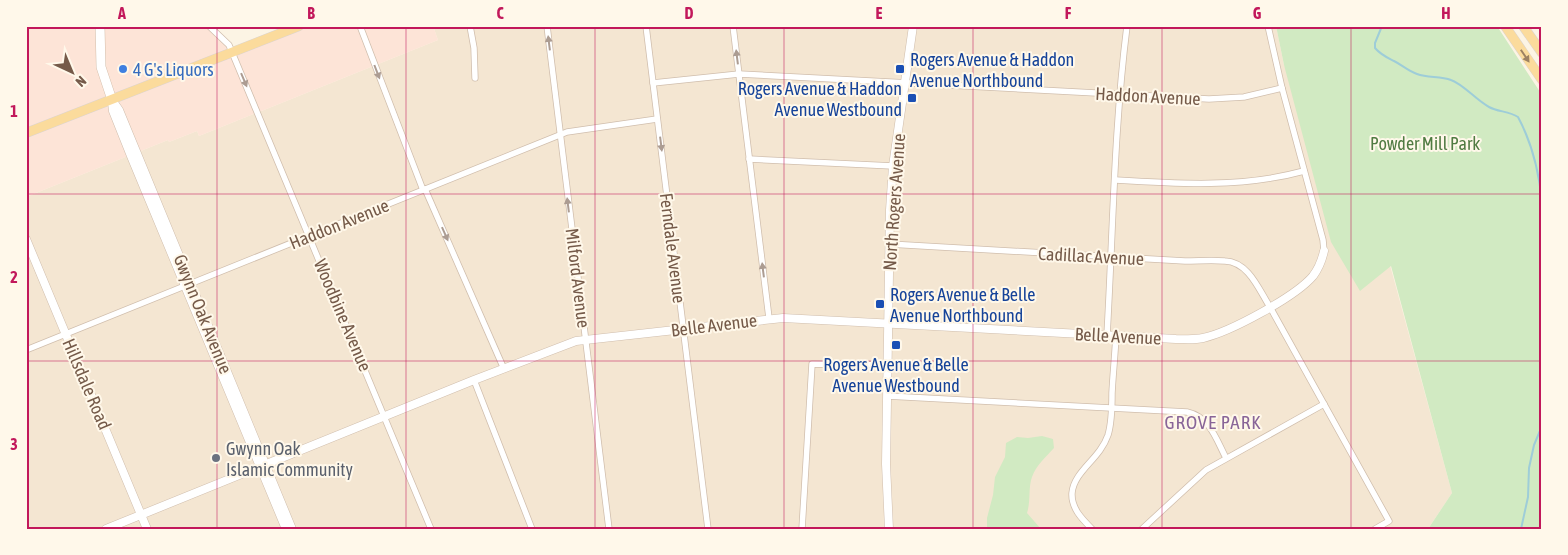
<svg xmlns="http://www.w3.org/2000/svg" width="1568" height="555" font-family="'Asap Condensed',sans-serif">
  <style>
    .residential { fill: #f4e6d2 }
    .commercial { fill: #fde4d7 }
    .green { fill: #d1eac2 }
    .lines { fill: none; stroke-linecap: round; stroke-linejoin: round }
    .stream { stroke: #9ecdd8; stroke-width: 2 }
    .minor-casing { stroke: #d0bead; stroke-width: 7 }
    .tertiary-casing { stroke: #d0bead; stroke-width: 9 }
    .secondary-casing { stroke: #d3beaa; stroke-width: 10 }
    .primary-casing { stroke: #dbd4d0; stroke-width: 10 }
    .minor { stroke: #fff; stroke-width: 5.5 }
    .tertiary { stroke: #fff; stroke-width: 8 }
    .secondary { stroke: #fff; stroke-width: 9 }
    .primary { stroke: #fbdb9c; stroke-width: 9 }
    .oneway { fill: #ac9c92 }
    .oneway2 { fill: #9d8162 }
    .grid { fill: none; stroke: #c2185b; stroke-width: 1; stroke-opacity: 0.55 }
    .shop-dot { fill: #3f7fe0; stroke: #fff8ea; stroke-width: 2 }
    .transit-dot { fill: #1a4fb4; stroke: #fff8ea; stroke-width: 2 }
    .worship-dot { fill: #6b7280; stroke: #fff8ea; stroke-width: 2 }
    .labels { text-anchor: middle; dominant-baseline: central; stroke-width: 4; stroke-linejoin: round; paint-order: stroke }
    .transit-label { font-size: 18px; fill: #164399; stroke: #fff8ea; text-anchor: start }
    .shop-label { font-size: 18px; fill: #366cbe; stroke: #fff8ea; text-anchor: start }
    .street-label { font-size: 18px; fill: #755a49; stroke: #fff8ea }
    .park-label { font-size: 18px; fill: #507b42; stroke: #fff8ea }
    .worship-label { font-size: 18px; fill: #5b616d; stroke: #fff8ea; text-anchor: start }
    .neighbourhood-label { font-size: 19px; letter-spacing: 1px; fill: #896598; stroke: #fff8ea }
    .neatline { fill: none; stroke: #c2185b; stroke-width: 2 }
    .grid-label { font-size: 16px; text-anchor: middle; font-weight: bold; fill: #c2185b }
  </style>
  <rect width="100%" height="100%" fill="#fcf4e4"/>
  <!-- residential -->
  <path class="residential" d="M 433,26 L 1276,26 L 1284,65 L 1390,265 L 1452,493 L 1428,529 L 26,529 L 26,197 L 168,140 L 169,142 L 197,131 L 199,136 L 438,40 Z"/>
  <!-- commercial -->
  <path class="commercial" d="M 26,26 L 209,26 L 234,53 L 300,26 L 433,26 L 438,40 L 199,136 L 197,131 L 169,142 L 168,140 L 26,197 Z"/>
  <!-- green -->
  <g class="green">
    <path d="M 1276,26 L 1497,26 L 1542,95 L 1542,529 L 1428,529 L 1452,493 L 1391,266 L 1360,291 L 1331,242 L 1284,65 Z"/>
    <path d="M 1042,436 L 1053,439 L 1054,448 C 1046,457 1036,465 1032,477 C 1028,488 1031,501 1027,513 L 1041,529 L 987,529 L 987,518 L 993,495 L 995,477 L 1005,457 L 1006,443 L 1017,437 L 1028,438 Z"/>
  </g>
  <g class="lines">
    <!-- stream -->
    <g class="stream">
      <path d="M 1382,26 L 1375,43 L 1375,48 C 1381,55 1386,57 1394,61 C 1402,65 1408,71 1417,74 C 1428,78 1440,76 1451,80 C 1463,84 1476,100 1489,107 C 1498,112 1509,111 1518,117 C 1532,143 1539,172 1542,202"/>
      <path d="M 1521,529 L 1528,497 L 1529,468 L 1534,445 L 1542,426"/>
    </g>
    <!-- minor casing -->
    <g class="minor-casing">
      <g id="minor">
        <path d="M 209,26 L 229,45 L 431,529"/>
        <path d="M 360,26 L 423,190"/>
        <path d="M 470,26 L 474,48 L 475,78"/>
        <path d="M 547,26 L 609,529"/>
        <path d="M 646,26 L 708,529"/>
        <path d="M 733,26 L 769,318"/>
        <path d="M 1268,26 L 1282,88 L 1323,240 L 1324,251"/>
        <path d="M 653,83 L 739,74 L 1209,99 L 1244,97 L 1282,88"/>
        <path d="M 749,159 L 893,166"/>
        <path d="M 1115,180 C 1179,184 1242,188 1304,171"/>
        <path d="M 425,189 L 504,369"/>
        <path d="M 889,244 L 1185,261 C 1199,261 1212,260 1225,261 C 1249,262 1259,290 1270,307 L 1389,521 L 1375,529"/>
        <path d="M 1107,335 C 1113,232 1114,128 1127,26"/>
        <path d="M 26,350 L 567,132 L 657,119"/>
        <path d="M 474,380 L 532,529"/>
        <path d="M 887,396 L 1187,412 C 1210,417 1216,439 1226,458"/>
        <path d="M 802,529 L 812,364 L 887,365"/>
        <path d="M 1092,529 C 1082,519 1071,508 1072,493 C 1074,471 1100,459 1108,435 C 1112,422 1112,407 1112,393 C 1113,374 1115,355 1116,335"/>
        <path d="M 1142,529 L 1206,470 L 1324,404"/>
      </g>
    </g>
    <!-- tertiary casing -->
    <g class="tertiary-casing">
      <g id="tertiary">
        <path d="M 112,100 L 119,110 L 292,529"/>
        <path d="M 112,102 L 113,111 L 131,156 L 286,529"/>
        <path d="M 26,239 L 147,529"/>
        <path d="M 106,529 L 474,380 L 576,341 L 783,318 L 1176,339 C 1185,339 1194,340 1203,338 C 1230,332 1295,297 1313,276 C 1319,268 1322,260 1324,251"/>
        <path d="M 889,529 L 886,464 L 890,210 L 893,166 L 913,26"/>
      </g>
    </g>
    <!-- secondary casing -->
    <g class="secondary-casing">
      <path id="secondary" d="M 100,26 L 101,67 L 112,100"/>
    </g>
    <!-- primary casing -->
    <g class="primary-casing">
      <g id="primary">
        <path d="M 1505,26 L 1542,80"/>
        <path d="M 1523,26 L 1542,53"/>
        <path d="M 26,133 L 299,26"/>
      </g>
    </g>
    <!-- minor -->
    <use href="#minor" class="minor"/>
    <!-- tertiary -->
    <use href="#tertiary" class="tertiary"/>
    <!-- secondary -->
    <use href="#secondary" class="secondary"/>
    <!-- primary -->
    <use href="#primary" class="primary"/>
  </g>
  <!-- one-way arrows -->
  <defs><path id="oneway-solid" d="M-6-.8H1V-3.2L6.5 0L1 3.2V.8H-6Z" transform="scale(1.25)"/></defs>
  <g class="oneway">
    <use href="#oneway-solid" transform="translate(549 43) rotate(-97)"/>
    <use href="#oneway-solid" transform="translate(737 57) rotate(-97)"/>
    <use href="#oneway-solid" transform="translate(377 72) rotate(69)"/>
    <use href="#oneway-solid" transform="translate(244 80) rotate(67)"/>
    <use href="#oneway-solid" transform="translate(661 144) rotate(83)"/>
    <use href="#oneway-solid" transform="translate(568 205) rotate(-97)"/>
    <use href="#oneway-solid" transform="translate(445 234) rotate(66)"/>
    <use href="#oneway-solid" transform="translate(763 270) rotate(-97)"/>
  </g>
  <use class="oneway2" href="#oneway-solid" transform="translate(1525 56) rotate(56)"/>
  <!-- grid -->
  <path class="grid" d="M 217,26 L 217,529M 406,26 L 406,529M 595,26 L 595,529M 784,26 L 784,529M 973,26 L 973,529M 1162,26 L 1162,529M 1351,26 L 1351,529M 26,194 L 1542,194M 26,361 L 1542,361"/>
  <!-- markers -->
  <circle class="shop-dot" cx="123" cy="69" r="5"/>
  <g class="transit-dot">
    <rect x="895" y="64" width="10" height="10" rx="2.5"/>
    <rect x="907" y="93" width="10" height="10" rx="2.5"/>
    <rect x="875" y="299" width="10" height="10" rx="2.5"/>
    <rect x="891" y="340" width="10" height="10" rx="2.5"/>
  </g>
  <circle class="worship-dot" cx="216" cy="458" r="5"/>
  <g class="labels">
    <!-- transit labels -->
    <g class="transit-label">
      <text x="910" y="59">Rogers Avenue &amp; Haddon<tspan x="910" dy="21">Avenue Northbound</tspan></text>
      <text x="902" y="88" text-anchor="end">Rogers Avenue &amp; Haddon<tspan x="902" dy="21">Avenue Westbound</tspan></text>
      <text x="890" y="294">Rogers Avenue &amp; Belle<tspan x="890" dy="21">Avenue Northbound</tspan></text>
      <text x="896" y="364" text-anchor="middle">Rogers Avenue &amp; Belle<tspan x="896" dy="21">Avenue Westbound</tspan></text>
    </g>
    <!-- shop labels -->
    <g class="shop-label">
      <text x="133" y="69">4 G's Liquors</text>
    </g>
    <!-- street labels -->
    <g class="street-label">
      <text transform="translate(1148 96) rotate(3)">Haddon Avenue</text>
      <text transform="translate(894 202) rotate(-86)">North Rogers Avenue</text>
      <text transform="translate(339 224) rotate(-22)">Haddon Avenue</text>
      <text transform="translate(673 248) rotate(83)">Ferndale Avenue</text>
      <text transform="translate(1091 256) rotate(3)">Cadillac Avenue</text>
      <text transform="translate(578 278) rotate(83)">Milford Avenue</text>
      <text transform="translate(203 314) rotate(68)">Gwynn Oak Avenue</text>
      <text transform="translate(343 315) rotate(67)">Woodbine Avenue</text>
      <text transform="translate(714 325) rotate(-7)">Belle Avenue</text>
      <text transform="translate(1118 336) rotate(3)">Belle Avenue</text>
      <text transform="translate(87 384) rotate(67)">Hillsdale Road</text>
    </g>
    <!-- park labels -->
    <g class="park-label">
      <text x="1425" y="143">Powder Mill Park</text>
    </g>
    <!-- worship labels -->
    <g class="worship-label">
      <text x="226" y="448">Gwynn Oak<tspan x="226" dy="21">Islamic Community</tspan></text>
    </g>
    <!-- neighbourhood labels -->
    <g class="neighbourhood-label">
      <text x="1213" y="422">GROVE PARK</text>
    </g>
  </g>
  <!-- border -->
  <rect width="1568" height="555" fill="none" stroke="#fff8ea" stroke-width="55"/>
  <!-- north arrow -->
  <g transform="translate(72 72) rotate(136)" stroke="#fff8ea" stroke-width="4" paint-order="stroke">
  <path d="M0-4L9 19L0 12L-9 19Z" fill="#755a49"/>
  <text y="-8" font-size="14" font-weight="bold" text-anchor="middle" fill="#755a49">N</text>
  </g>
  <rect x="28" y="28" width="1512" height="500" class="neatline"/>
  <g class="grid-label">
    <text x="122" y="19">A</text>
    <text x="311" y="19">B</text>
    <text x="500" y="19">C</text>
    <text x="689" y="19">D</text>
    <text x="879" y="19">E</text>
    <text x="1068" y="19">F</text>
    <text x="1257" y="19">G</text>
    <text x="1446" y="19">H</text>
    <text x="14" y="117">1</text>
    <text x="14" y="283">2</text>
    <text x="14" y="450">3</text>
  </g>
</svg>
